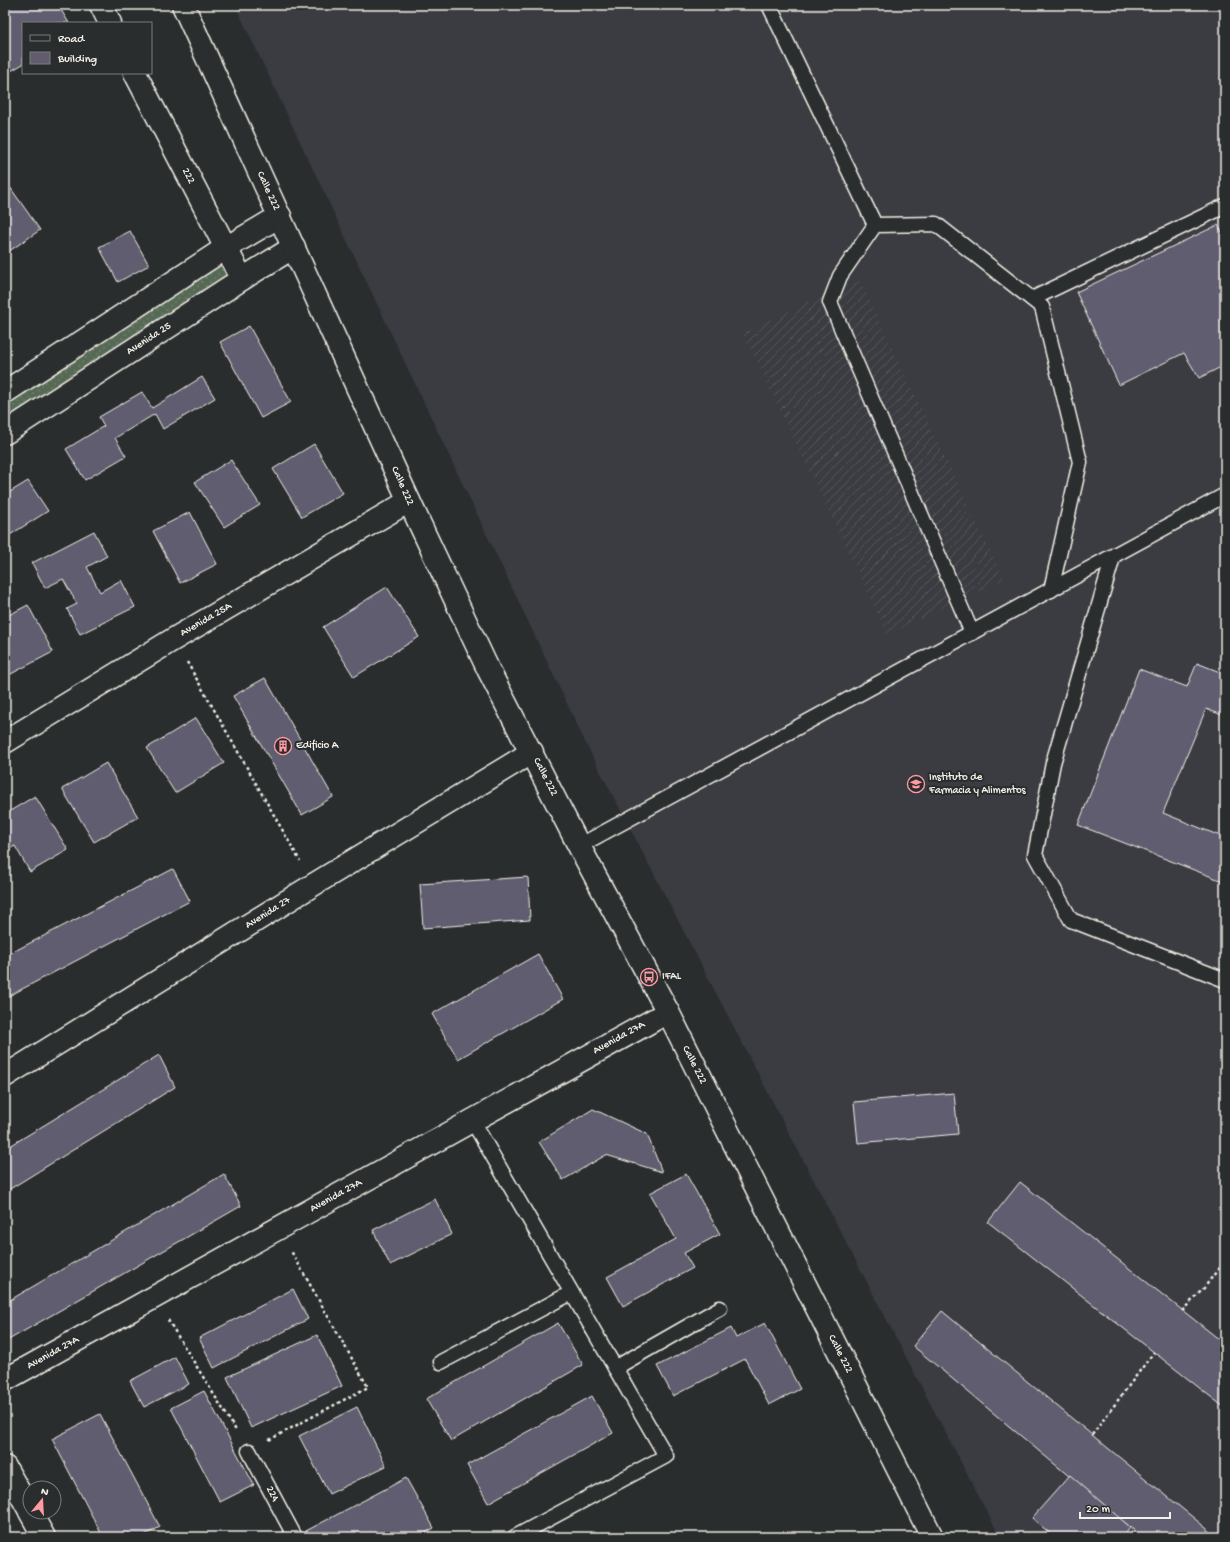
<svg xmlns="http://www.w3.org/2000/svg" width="1230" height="1542" font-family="'Gochi Hand',sans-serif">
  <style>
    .built { fill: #3a3b42 }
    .industrial { fill: url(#industrial-furrows) }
    .grass { fill: url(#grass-dots); stroke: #a5ad9e }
    .building { fill: #615d6f; stroke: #f4f1e8 }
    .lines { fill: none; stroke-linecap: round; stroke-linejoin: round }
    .lane-casing { stroke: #f4f1e8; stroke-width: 17 }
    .street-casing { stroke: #f4f1e8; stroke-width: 25 }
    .secondary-casing { stroke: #f4f1e8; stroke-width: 25 }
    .path { stroke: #f4f1e8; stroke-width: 2.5; stroke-dasharray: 3 3; stroke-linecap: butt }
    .lane { stroke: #2a2d2e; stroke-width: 14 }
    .street { stroke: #2a2d2e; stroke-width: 22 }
    .secondary { stroke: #2a2d2e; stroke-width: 22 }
    .labels { text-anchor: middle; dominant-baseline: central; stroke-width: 4; stroke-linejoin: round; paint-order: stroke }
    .street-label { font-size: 11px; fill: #f4f1e8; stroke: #2a2d2e }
    .poi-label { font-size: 11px; fill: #f4f1e8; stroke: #2a2d2e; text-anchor: start }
  </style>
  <defs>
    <pattern id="industrial-furrows" width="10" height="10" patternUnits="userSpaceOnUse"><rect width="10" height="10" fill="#3a3b42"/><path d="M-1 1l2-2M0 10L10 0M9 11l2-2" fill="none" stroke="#57585d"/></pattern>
    <pattern id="grass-dots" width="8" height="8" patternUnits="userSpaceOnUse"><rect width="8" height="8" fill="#566954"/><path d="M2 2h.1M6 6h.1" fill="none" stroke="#6f7f6d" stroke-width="1.8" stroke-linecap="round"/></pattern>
  </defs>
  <rect width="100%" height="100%" fill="#2a2d2e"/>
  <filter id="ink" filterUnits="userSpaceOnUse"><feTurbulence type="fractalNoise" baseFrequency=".025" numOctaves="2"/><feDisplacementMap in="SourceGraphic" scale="8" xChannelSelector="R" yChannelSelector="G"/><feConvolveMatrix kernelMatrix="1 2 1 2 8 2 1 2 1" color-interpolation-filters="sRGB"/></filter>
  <g filter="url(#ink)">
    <!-- built -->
    <path class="built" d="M 235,5 L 1225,5 L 1225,1537 L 1000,1537 L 588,748 Z"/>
    <!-- industrial -->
    <path class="industrial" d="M 858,278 L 1004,579 L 888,635 L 743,333 Z"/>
    <!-- grass -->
    <path class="grass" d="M 220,264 L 228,269 L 229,276 L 5,423 L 5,404 Z"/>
    <!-- building -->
    <g class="building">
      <path d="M 5,5 L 58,5 L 69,23 L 23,23 L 23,64 L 9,72 L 5,66 Z"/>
      <path d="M 5,180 L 40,230 L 5,254 Z"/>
      <path d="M 1218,225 L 1225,238 L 1225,365 L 1199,378 L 1184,353 L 1119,385 L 1076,292 Z"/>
      <path d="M 130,231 L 149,265 L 118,282 L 99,247 Z"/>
      <path d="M 249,326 L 291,402 L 261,418 L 220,342 Z"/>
      <path d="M 202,377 L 215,398 L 163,429 L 155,414 L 115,438 L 126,456 L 85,480 L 66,449 L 104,426 L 99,417 L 142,392 L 152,408 Z"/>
      <path d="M 314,444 L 343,493 L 302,517 L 273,469 Z"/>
      <path d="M 231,460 L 260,505 L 224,527 L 195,482 Z"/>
      <path d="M 28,481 L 48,511 L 5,538 L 5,495 Z"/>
      <path d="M 190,512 L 217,564 L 180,583 L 153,531 Z"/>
      <path d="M 94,531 L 107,556 L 87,567 L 100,592 L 121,580 L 135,607 L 80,634 L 67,609 L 77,604 L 63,579 L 45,588 L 32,563 Z"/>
      <path d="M 387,587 L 419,637 L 354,677 L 323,627 Z"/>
      <path d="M 28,605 L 53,652 L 9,675 L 5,667 L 5,617 Z"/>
      <path d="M 1197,663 L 1225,674 L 1225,716 L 1206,709 L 1163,813 L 1225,838 L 1225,882 L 1078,825 L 1139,669 L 1187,687 Z"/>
      <path d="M 265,678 L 333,797 L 302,815 L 233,696 Z"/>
      <path d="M 196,718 L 224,763 L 175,793 L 147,748 Z"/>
      <path d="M 106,763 L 138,817 L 94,842 L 62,789 Z"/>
      <path d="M 35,796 L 68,850 L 30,872 L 15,846 L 5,851 L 5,814 Z"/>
      <path d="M 173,869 L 190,901 L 5,998 L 5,956 Z"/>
      <path d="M 528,877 L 530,920 L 423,928 L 420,884 Z"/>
      <path d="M 538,954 L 563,999 L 458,1059 L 432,1014 Z"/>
      <path d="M 159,1055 L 175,1087 L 5,1192 L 5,1149 Z"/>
      <path d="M 954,1093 L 958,1134 L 858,1143 L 854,1102 Z"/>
      <path d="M 593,1109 L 647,1134 L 662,1172 L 606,1155 L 563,1180 L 539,1142 Z"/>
      <path d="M 224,1174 L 241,1206 L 5,1342 L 5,1303 Z"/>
      <path d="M 686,1174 L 720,1234 L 684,1253 L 693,1268 L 623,1306 L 607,1277 L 676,1239 L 650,1193 Z"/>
      <path d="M 1020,1182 L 1225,1344 L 1225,1408 L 988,1222 Z"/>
      <path d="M 435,1199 L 452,1234 L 390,1265 L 373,1230 Z"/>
      <path d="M 293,1289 L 308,1319 L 214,1368 L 199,1338 Z"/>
      <path d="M 942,1311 L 1092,1435 L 1217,1537 L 1142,1537 L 913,1346 Z"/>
      <path d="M 558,1323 L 583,1365 L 451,1441 L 426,1399 Z"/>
      <path d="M 765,1323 L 800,1389 L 769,1405 L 745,1359 L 673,1396 L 657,1366 L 731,1328 L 736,1338 Z"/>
      <path d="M 317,1335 L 342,1386 L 251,1428 L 227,1377 Z"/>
      <path d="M 175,1357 L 189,1384 L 144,1407 L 130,1381 Z"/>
      <path d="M 204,1391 L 254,1485 L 220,1502 L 171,1408 Z"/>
      <path d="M 592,1396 L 613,1433 L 488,1503 L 467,1465 Z"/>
      <path d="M 357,1407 L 386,1466 L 329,1494 L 299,1436 Z"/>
      <path d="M 100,1414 L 160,1527 L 141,1537 L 103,1537 L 52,1439 Z"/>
      <path d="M 1070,1475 L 1130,1527 L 1122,1537 L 1054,1537 L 1032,1518 Z"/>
      <path d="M 406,1478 L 434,1528 L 418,1537 L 309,1537 L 306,1531 Z"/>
    </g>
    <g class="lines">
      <!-- lane casing -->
      <g class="lane-casing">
        <g id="lane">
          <path d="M 769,5 L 875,225"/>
          <path d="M 1032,299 L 1225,206"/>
          <path d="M 1113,557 L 1053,763 L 1035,855 L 1071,920 L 1225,980"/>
          <path d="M 972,633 L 830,302 L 840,276 L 875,225 L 936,224 L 1042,307 L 1080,462 L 1051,590"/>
          <path d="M 579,846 L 1225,495"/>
          <path d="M 472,1120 L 666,1456 L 515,1537"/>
          <path d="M 441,1362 L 571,1293"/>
          <path d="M 615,1368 L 720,1308"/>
          <path d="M 249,1451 L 295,1537"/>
        </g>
      </g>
      <!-- street casing -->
      <g class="street-casing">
        <g id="street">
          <path d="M 101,5 L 110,23"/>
          <path d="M 135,73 L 242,279"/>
          <path d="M 5,392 L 224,249 L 280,216"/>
          <path d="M 5,433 L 242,279 L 294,247"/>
          <path d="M 5,742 L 174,639 L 409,501"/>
          <path d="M 5,1076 L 313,885 L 532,752"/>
          <path d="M 5,1380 L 668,1012"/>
          <path d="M 5,1467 L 30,1511"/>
          <path d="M 30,1512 L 44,1537"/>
        </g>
      </g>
      <!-- secondary casing -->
      <g class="secondary-casing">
        <path id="secondary" d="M 183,5 L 409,501 L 488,669 L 579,846 L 668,1012 L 932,1537"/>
      </g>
      <!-- path -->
      <g class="path">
        <path d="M 187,662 L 300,861"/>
        <path d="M 1182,1311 L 1204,1288 L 1225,1260"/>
        <path d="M 168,1320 L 237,1432"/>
        <path d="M 1092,1435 L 1154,1352"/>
        <path d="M 269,1440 L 368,1387 L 291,1251"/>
      </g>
      <!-- lane -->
      <use href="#lane" class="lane"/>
      <!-- street -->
      <use href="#street" class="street"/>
      <!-- secondary -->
      <use href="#secondary" class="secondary"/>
    </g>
  </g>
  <!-- icons -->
  <defs>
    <g id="building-ring" transform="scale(0.9)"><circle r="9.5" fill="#2a2d2e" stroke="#ff9aa2" stroke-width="1.5"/><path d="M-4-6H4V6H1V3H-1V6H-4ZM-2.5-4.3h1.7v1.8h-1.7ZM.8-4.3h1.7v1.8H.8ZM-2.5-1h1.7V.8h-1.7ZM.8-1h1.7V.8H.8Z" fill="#ff9aa2"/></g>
    <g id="university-ring" transform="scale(0.9)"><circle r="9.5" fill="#2a2d2e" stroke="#ff9aa2" stroke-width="1.5"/><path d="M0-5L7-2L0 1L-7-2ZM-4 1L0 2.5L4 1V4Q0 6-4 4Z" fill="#ff9aa2"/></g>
    <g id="bus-ring" transform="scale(0.9)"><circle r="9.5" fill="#2a2d2e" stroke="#ff9aa2" stroke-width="1.5"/><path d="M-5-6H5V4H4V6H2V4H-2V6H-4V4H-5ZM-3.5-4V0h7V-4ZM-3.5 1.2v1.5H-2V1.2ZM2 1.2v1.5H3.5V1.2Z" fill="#ff9aa2"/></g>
  </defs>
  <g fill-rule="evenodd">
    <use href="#building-ring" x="283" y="746"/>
    <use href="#university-ring" x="916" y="784"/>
    <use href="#bus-ring" x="649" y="977"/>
  </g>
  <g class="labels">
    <!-- street labels -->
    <g class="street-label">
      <text transform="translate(188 176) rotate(63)">222</text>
      <text transform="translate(268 191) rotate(65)">Calle 222</text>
      <text transform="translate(149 339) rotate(-33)">Avenida 25</text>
      <text transform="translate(402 486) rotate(66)">Calle 222</text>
      <text transform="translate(206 620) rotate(-30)">Avenida 25A</text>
      <text transform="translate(545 777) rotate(63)">Calle 222</text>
      <text transform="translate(268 913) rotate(-32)">Avenida 27</text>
      <text transform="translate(619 1038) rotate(-29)">Avenida 27A</text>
      <text transform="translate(694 1065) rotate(63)">Calle 222</text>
      <text transform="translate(336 1196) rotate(-29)">Avenida 27A</text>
      <text transform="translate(53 1353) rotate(-29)">Avenida 27A</text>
      <text transform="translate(840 1354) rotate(63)">Calle 222</text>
      <text transform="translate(272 1494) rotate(62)">224</text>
    </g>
    <!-- poi labels -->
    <g class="poi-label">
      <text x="296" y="746">Edificio A</text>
      <text x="929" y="778">Instituto de<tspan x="929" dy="13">Farmacia y Alimentos</tspan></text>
      <text x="662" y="977">IFAL</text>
    </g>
  </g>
  <!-- margin -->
  <rect width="1230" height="1542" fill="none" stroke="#2a2d2e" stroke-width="20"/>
  <rect x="10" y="10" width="1210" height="1522" fill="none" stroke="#f4f1e8" stroke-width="1.5" filter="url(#ink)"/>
  <!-- legend -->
  <rect x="22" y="22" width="130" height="52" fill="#2a2d2e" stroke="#7b7b78"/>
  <rect x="30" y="35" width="20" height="6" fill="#2a2d2e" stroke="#7b7b78"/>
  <text x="58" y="42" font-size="12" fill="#f4f1e8">Road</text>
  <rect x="30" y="52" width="20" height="12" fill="#615d6f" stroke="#7b7b78"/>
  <text x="58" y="62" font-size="12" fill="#f4f1e8">Building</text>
  <!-- north arrow -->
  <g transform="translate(42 1500) rotate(18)"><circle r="19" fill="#2a2d2e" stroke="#7b7b78"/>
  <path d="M0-3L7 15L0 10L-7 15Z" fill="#ff9aa2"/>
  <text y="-6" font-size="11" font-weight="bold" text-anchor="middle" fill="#f4f1e8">N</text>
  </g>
  <!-- scale -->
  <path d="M1080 1512v6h90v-6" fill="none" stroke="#f4f1e8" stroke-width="2"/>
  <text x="1086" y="1512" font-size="12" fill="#f4f1e8" stroke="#2a2d2e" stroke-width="3" paint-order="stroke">20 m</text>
</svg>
